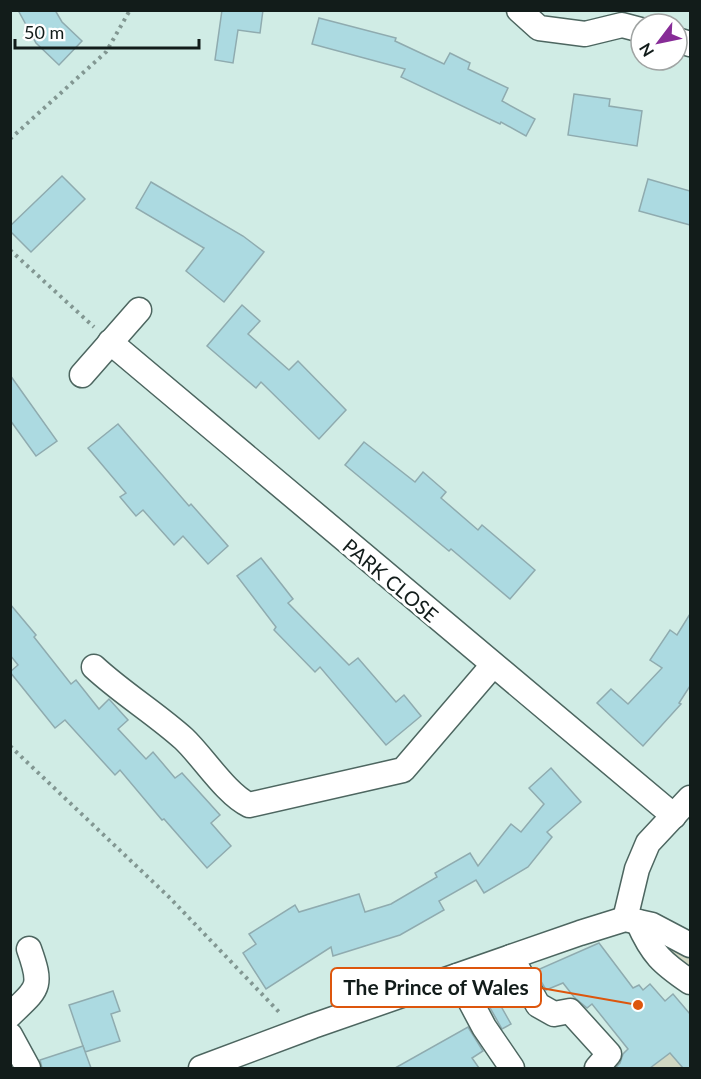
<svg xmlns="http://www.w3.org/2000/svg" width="701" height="1079" font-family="Lato,sans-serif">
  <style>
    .green { fill: #d0d7c2 }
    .building { fill: #acdae1; stroke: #8fabaf; stroke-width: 1.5 }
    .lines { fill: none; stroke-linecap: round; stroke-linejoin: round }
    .minor-casing { stroke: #4d6660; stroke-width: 27 }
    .path { stroke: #829792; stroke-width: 4; stroke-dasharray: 3 4.5; stroke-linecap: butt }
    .minor { stroke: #fff; stroke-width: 24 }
    .labels { text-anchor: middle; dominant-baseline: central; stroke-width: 6; stroke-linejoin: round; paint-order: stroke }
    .street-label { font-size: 20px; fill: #121c1a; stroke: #fff }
    .leader { fill: none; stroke: #dd560d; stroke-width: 2 }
    .callout-dot { fill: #dd560d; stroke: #fff; stroke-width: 2 }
    .callout { fill: #fff; stroke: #dd560d; stroke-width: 2 }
    .callout-label { font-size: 21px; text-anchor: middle; font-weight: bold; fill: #121c1a }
  </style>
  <rect width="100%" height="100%" fill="#d0ece5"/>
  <!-- green -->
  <g class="green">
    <path d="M 661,943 L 690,957 L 690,971 Z"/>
    <path d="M 670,1053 L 680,1065 L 684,1062 L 690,1068 L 650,1068 Z"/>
  </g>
  <!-- building -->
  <g class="building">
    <path d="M 18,10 L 55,10 L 62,22 L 82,41 L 59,65 L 36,43 Z"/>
    <path d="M 222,10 L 263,10 L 260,33 L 238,30 L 233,63 L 215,60 Z"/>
    <path d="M 319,18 L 396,38 L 395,41 L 444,64 L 450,53 L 470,63 L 468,69 L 508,88 L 502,101 L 535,119 L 526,136 L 501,122 L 500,124 L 401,77 L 405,69 L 312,44 Z"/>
    <path d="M 574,94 L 610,99 L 609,106 L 642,111 L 637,146 L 568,135 Z"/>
    <path d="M 62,176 L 85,199 L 31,252 L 10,231 L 10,226 Z"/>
    <path d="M 648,179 L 690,191 L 690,225 L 639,211 Z"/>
    <path d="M 151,182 L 243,236 L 264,252 L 224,302 L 186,271 L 204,248 L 136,208 Z"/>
    <path d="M 242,305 L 260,321 L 248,334 L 289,370 L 298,361 L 346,410 L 319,439 L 261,382 L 256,388 L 207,346 Z"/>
    <path d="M 10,375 L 57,441 L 36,456 L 10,420 Z"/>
    <path d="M 118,424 L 189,506 L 191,504 L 228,546 L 208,564 L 183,536 L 174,545 L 143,510 L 136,516 L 120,497 L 126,493 L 88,448 Z"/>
    <path d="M 364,442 L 415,482 L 423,472 L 446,492 L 441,498 L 478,530 L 482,525 L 535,570 L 510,599 L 451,549 L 449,551 L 345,465 Z"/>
    <path d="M 261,558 L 293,599 L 288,603 L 349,665 L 358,658 L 396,702 L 404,695 L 421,716 L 386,745 L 320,667 L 315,672 L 274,630 L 276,627 L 237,576 Z"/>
    <path d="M 10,604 L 36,635 L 34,637 L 71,684 L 76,680 L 99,709 L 109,699 L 128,720 L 118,729 L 146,759 L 153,752 L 175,778 L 182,773 L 220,815 L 211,823 L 231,846 L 207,868 L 164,819 L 162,820 L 120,770 L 115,775 L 65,720 L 55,728 L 10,672 L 18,665 L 10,655 Z"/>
    <path d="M 690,614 L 690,686 L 679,703 L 681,704 L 643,746 L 597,703 L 611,689 L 628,704 L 662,668 L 650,660 L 670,630 L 677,635 Z"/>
    <path d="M 551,768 L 581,802 L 547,832 L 552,837 L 528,867 L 484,893 L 476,880 L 439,901 L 444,910 L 400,935 L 333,956 L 331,947 L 266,989 L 243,953 L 256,944 L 249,934 L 295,905 L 299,912 L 359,894 L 365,912 L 391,904 L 437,877 L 435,873 L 470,853 L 478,866 L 511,824 L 521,832 L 544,804 L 529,788 Z"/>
    <path d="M 599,943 L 633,988 L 639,985 L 643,990 L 650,984 L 665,1001 L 673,994 L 690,1014 L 690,1068 L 683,1068 L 670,1053 L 650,1068 L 615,1068 L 620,1063 L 623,1054 L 628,1049 L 592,1004 L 587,1008 L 574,997 L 563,983 L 546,990 L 535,971 Z"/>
    <path d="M 489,985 L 511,1024 L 502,1029 L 480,990 Z"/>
    <path d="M 113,991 L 120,1011 L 111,1014 L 120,1041 L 85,1052 L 69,1005 Z"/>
    <path d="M 468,1027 L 483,1051 L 472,1058 L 479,1068 L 395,1068 Z"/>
    <path d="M 83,1046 L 91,1068 L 42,1068 L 40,1060 Z"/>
  </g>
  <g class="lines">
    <!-- minor casing -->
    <g class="minor-casing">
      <g id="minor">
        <path d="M 519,10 L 539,28 L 585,34 L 622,25 L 641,30"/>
        <path d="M 677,40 L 690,44"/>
        <path d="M 110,342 L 674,816"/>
        <path d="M 82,375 L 139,310"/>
        <path d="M 94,667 C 122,693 155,713 184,739 C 203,757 226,794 249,805 L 403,770 L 493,665"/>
        <path d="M 625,919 L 637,869 L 648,843 L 690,798"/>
        <path d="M 638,922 C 652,954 662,963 690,982"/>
        <path d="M 511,957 L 538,1005 L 554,1014 L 570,1011 L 609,1054 L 597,1068"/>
        <path d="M 457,976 L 484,1027 L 512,1068"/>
        <path d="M 10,1015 C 38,988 43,988 29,949"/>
        <path d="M 10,1035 L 28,1068"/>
        <path d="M 201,1068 L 313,1026 L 580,933 L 625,919 L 652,925 L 690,945"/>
      </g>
    </g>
    <!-- path -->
    <g class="path">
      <path d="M 10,139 L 106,52 L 130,10"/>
      <path d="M 10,250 L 94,327"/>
      <path d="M 10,746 L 170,898 L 280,1013"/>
    </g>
    <!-- minor -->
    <use href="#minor" class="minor"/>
  </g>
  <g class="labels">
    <!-- street labels -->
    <g class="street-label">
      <text transform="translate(391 580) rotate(40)">PARK CLOSE</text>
    </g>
  </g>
  <!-- callouts -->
  <path class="leader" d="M638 1005L541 988"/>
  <circle class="callout-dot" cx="638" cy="1005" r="6"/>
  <rect class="callout" x="331" y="968" width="210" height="39" rx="6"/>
  <g class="callout-label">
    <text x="436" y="995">The Prince of Wales</text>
  </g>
  <!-- border -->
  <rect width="701" height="1079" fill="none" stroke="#121c1a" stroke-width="24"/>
  <!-- north arrow -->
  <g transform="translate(659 42) rotate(238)"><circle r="28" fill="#ffffff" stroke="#a0a4a3" stroke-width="1.5"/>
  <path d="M0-4.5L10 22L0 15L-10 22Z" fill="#872c97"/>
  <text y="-9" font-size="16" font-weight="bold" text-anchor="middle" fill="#121c1a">N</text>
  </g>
  <!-- scale -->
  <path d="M15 39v9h184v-9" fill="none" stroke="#121c1a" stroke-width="3"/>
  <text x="24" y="39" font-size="18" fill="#121c1a" stroke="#ffffff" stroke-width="4.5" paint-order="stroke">50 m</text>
</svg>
